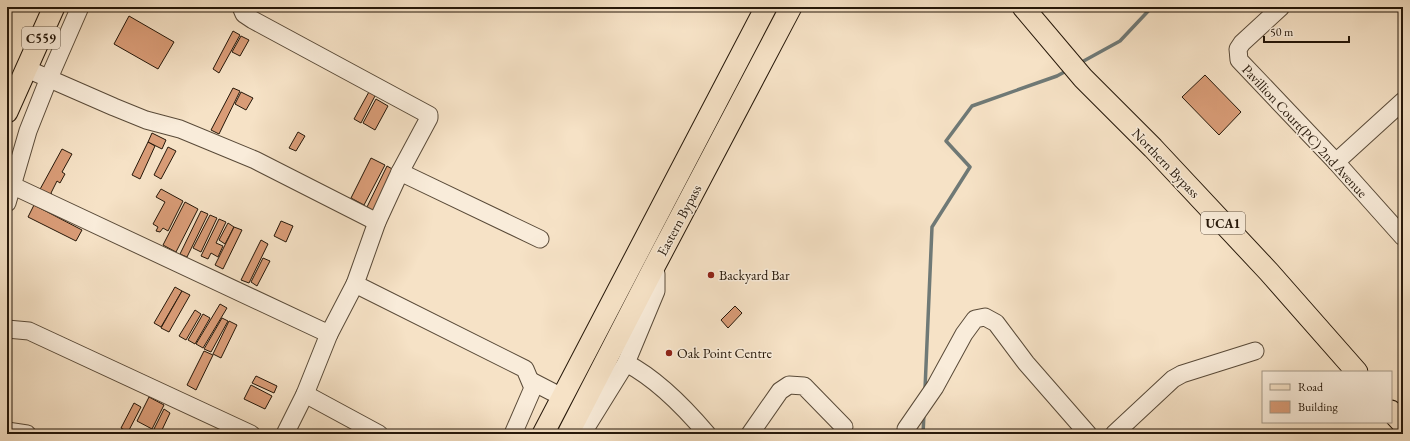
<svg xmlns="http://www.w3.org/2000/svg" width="1410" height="441" font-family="'EB Garamond',serif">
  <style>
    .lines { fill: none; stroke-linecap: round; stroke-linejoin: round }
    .stream { stroke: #6f7976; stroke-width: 3.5 }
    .building { fill: #d99c77; stroke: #251709 }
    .minor-casing { stroke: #594a38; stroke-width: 19 }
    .major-casing { stroke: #251709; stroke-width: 23 }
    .minor { stroke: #f9ecda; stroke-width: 17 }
    .major { stroke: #f6e2c6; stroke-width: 21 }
    .poi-dot { fill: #8f2418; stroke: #f9ecda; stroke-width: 1.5 }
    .labels { text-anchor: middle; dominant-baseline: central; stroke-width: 3; stroke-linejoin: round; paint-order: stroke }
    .shield { fill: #f9ecda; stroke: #655748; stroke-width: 1 }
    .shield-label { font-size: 13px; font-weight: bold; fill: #251709 }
    .street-label { font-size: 14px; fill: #251709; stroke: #f9ecda }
    .poi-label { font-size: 14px; fill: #251709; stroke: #f9ecda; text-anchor: start }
  </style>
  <rect width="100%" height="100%" fill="#f6e2c6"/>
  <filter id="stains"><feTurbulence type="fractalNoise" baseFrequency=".005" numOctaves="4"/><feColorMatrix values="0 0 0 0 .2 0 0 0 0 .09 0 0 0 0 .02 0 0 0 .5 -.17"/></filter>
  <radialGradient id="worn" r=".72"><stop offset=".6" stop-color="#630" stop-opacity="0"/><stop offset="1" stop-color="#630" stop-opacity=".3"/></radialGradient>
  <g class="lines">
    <!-- stream -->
    <g class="stream">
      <path d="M 1080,63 L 1120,41 L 1152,7"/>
      <path d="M 925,389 L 932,227 L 970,167 L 946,141 L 972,106 L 1057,76 L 1068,70"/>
      <path d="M 923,434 L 924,413"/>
    </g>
  </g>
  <!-- building -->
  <g class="building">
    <path d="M 129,16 L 174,42 L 158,69 L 114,44 Z"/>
    <path d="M 233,31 L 240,35 L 219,73 L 213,69 Z"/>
    <path d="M 241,36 L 249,40 L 240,56 L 232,52 Z"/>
    <path d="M 1205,75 L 1241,112 L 1219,135 L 1182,97 Z"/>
    <path d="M 233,88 L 240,91 L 219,134 L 211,130 Z"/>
    <path d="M 370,90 L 376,94 L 361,123 L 354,119 Z"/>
    <path d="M 241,92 L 253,98 L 246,110 L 235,104 Z"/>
    <path d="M 376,99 L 388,106 L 375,130 L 363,123 Z"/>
    <path d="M 298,132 L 305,136 L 296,151 L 289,148 Z"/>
    <path d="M 152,133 L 166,140 L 162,149 L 148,142 Z"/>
    <path d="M 148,142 L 155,146 L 140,179 L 132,175 Z"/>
    <path d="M 168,147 L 176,151 L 161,179 L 154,175 Z"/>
    <path d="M 62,149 L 72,154 L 62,172 L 65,174 L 60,183 L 57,181 L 51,193 L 52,194 L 51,197 L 38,193 Z"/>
    <path d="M 371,158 L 385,165 L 364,205 L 351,198 Z"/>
    <path d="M 387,166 L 394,170 L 374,211 L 367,207 Z"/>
    <path d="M 161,189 L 183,201 L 168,231 L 163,228 L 160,232 L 156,231 L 158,227 L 153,224 L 165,202 L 156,197 Z"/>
    <path d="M 185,202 L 198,209 L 176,252 L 163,245 Z"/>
    <path d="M 34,205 L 82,230 L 76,241 L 28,217 Z"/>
    <path d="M 201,211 L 208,214 L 187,257 L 180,254 Z"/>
    <path d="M 210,215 L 217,218 L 201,252 L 193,248 Z"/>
    <path d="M 219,219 L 226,222 L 216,243 L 223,246 L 218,257 L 211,253 L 208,259 L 201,256 Z"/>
    <path d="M 281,221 L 293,226 L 286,242 L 274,236 Z"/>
    <path d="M 228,223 L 234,227 L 225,244 L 219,240 Z"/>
    <path d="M 234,227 L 242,230 L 223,269 L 215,265 Z"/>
    <path d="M 261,240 L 268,244 L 249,283 L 241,280 Z"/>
    <path d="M 263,258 L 270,261 L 257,286 L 251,282 Z"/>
    <path d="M 175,287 L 182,291 L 161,327 L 154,323 Z"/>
    <path d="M 182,291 L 190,295 L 169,332 L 161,328 Z"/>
    <path d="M 220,304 L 227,308 L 203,348 L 196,344 Z"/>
    <path d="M 735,306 L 742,313 L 728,328 L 721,320 Z"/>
    <path d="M 195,310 L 201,314 L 186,340 L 179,336 Z"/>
    <path d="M 203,314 L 210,318 L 195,344 L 188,340 Z"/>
    <path d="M 222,318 L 228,321 L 211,352 L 204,349 Z"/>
    <path d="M 229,321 L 237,325 L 221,358 L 213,354 Z"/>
    <path d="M 204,351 L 213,355 L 196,390 L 187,385 Z"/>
    <path d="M 256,376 L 277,386 L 274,393 L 252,383 Z"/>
    <path d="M 251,385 L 272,396 L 265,409 L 244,399 Z"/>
    <path d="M 149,397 L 164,405 L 152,429 L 137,421 Z"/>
    <path d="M 134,403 L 141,407 L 128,432 L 121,428 Z"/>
    <path d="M 164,409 L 170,413 L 161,432 L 154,429 Z"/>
    <path d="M 153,430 L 161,434 L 143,434 L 145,431 L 151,434 Z"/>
  </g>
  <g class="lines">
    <!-- minor casing -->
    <g class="minor-casing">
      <g id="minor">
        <path d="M 241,7 L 244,14 L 253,20 L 429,115 L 429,118 L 400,172 L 377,222 L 355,284 L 525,369 L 533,388 L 513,434"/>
        <path d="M 1281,7 L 1242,43 L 1238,49 L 1239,60 L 1336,162 L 1403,237"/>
        <path d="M 27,69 L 114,107 L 146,120 L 180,129 L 255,160 L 377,222"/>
        <path d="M 1336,162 L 1403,101"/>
        <path d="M 400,172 L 540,239"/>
        <path d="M 7,183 L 329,334 L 355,284"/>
        <path d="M 7,203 L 28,131 L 49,78 L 80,7"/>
        <path d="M 7,329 L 29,331 L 251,434"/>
        <path d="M 626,363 L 656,291 L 656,274 L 654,267"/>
        <path d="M 531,381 L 562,397"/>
        <path d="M 305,394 L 379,434"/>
        <path d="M 906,429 L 935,387 L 964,334 L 975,319 L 985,317 L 996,323 L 1026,363 L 1088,434"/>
        <path d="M 7,431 L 27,434"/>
        <path d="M 285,434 L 305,394 L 329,334"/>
        <path d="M 582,434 L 626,363 C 657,379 685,408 707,434"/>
        <path d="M 750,434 L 780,391 L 789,385 L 804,386 L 844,427"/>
        <path d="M 1114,434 L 1173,379 L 1182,374 L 1255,351"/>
      </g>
    </g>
    <!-- major casing -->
    <g class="major-casing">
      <g id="major">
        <path d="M 1023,7 L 1083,78 L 1153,148 L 1269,272 L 1357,372"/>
        <path d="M 7,112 L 54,7"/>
        <path d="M 1391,411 L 1403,424"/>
        <path d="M 543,434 L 766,7"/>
        <path d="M 568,434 L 654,267 L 791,7"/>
      </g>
    </g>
    <!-- minor -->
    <use href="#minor" class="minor"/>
    <!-- major -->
    <use href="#major" class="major"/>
  </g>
  <!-- markers -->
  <g class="poi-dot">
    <circle cx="711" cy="275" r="4"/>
    <circle cx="669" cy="353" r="4"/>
  </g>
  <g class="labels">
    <!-- shield labels -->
    <g class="shield">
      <rect x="22" y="27" width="38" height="22" rx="3"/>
      <rect x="1201" y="212" width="44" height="22" rx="3"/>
    </g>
    <g class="shield-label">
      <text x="41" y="38">C559</text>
      <text x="1223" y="223">UCA1</text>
    </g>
    <!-- street labels -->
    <g class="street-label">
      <text transform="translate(1305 131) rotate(47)">Pavillion Court(PC) 2nd Avenue</text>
      <text transform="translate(1166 163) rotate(46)">Northern Bypass</text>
      <text transform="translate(679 220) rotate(-62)">Eastern Bypass</text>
    </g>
    <!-- poi labels -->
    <g class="poi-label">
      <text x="719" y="275">Backyard Bar</text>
      <text x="677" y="353">Oak Point Centre</text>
    </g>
  </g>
  <!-- margin -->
  <rect width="1410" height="441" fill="none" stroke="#f6e2c6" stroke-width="24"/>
  <rect x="8" y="8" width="1394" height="425" fill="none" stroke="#251709" stroke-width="2"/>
  <rect x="12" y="12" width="1386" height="417" fill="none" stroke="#251709"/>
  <!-- legend -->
  <rect x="1262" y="371" width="130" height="52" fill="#f9ecda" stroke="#a49786"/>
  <rect x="1270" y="384" width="20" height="6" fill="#f6e2c6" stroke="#a49786"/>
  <text x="1298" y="391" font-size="12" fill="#251709">Road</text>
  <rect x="1270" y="401" width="20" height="12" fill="#d99c77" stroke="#a49786"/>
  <text x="1298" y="411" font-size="12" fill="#251709">Building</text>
  <!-- scale -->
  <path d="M1264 36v6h85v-6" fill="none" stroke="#251709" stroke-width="2"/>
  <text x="1270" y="36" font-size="12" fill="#251709" stroke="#f9ecda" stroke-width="3" paint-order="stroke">50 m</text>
  <rect width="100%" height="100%" filter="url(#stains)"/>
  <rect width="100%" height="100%" fill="url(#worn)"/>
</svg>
